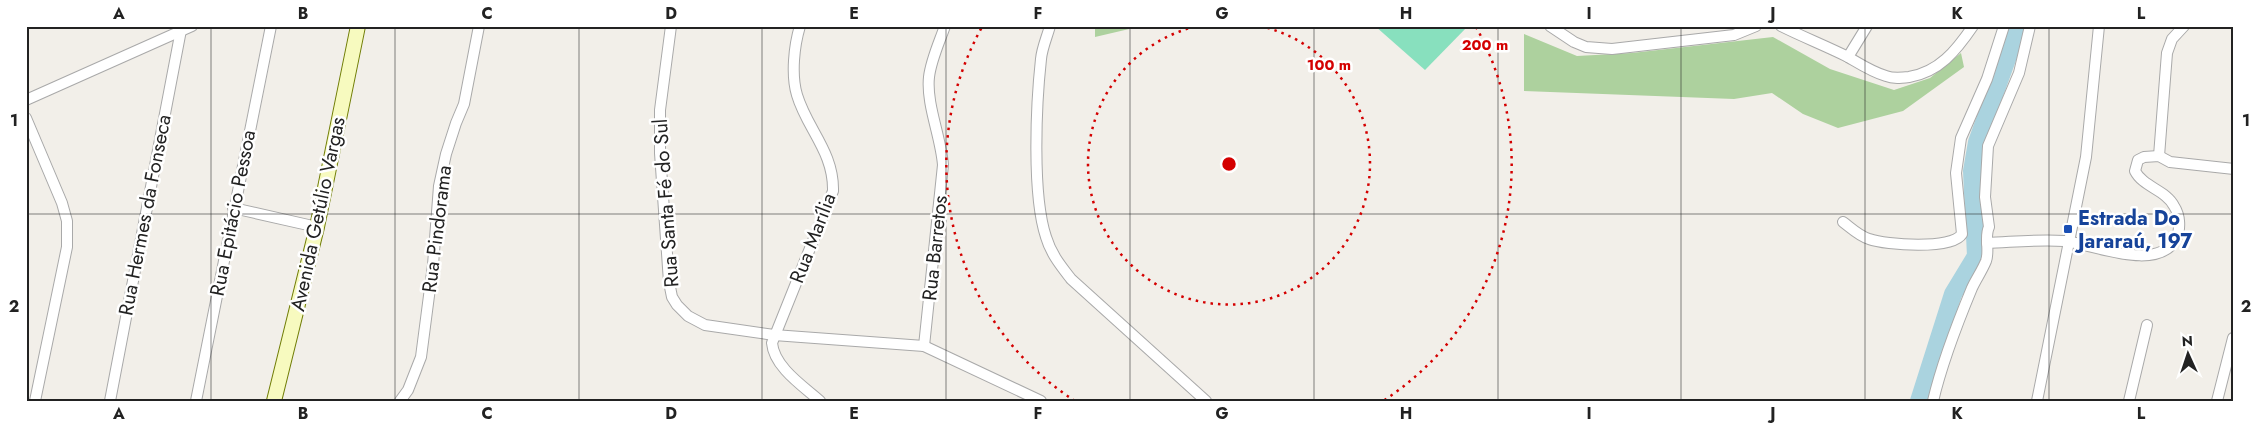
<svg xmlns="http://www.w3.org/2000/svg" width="2260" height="427" font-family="Jost,sans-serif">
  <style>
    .forest { fill: #add19e }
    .pitch { fill: #88e0be }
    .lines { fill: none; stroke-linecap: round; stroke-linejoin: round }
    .river { stroke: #aad3df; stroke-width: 18 }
    .street-casing { stroke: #a9a9a9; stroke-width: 12 }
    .secondary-casing { stroke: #707d05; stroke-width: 16 }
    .street { stroke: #fff; stroke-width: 10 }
    .secondary { stroke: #f7fabf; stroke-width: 14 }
    .grid { fill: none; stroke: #222; stroke-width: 1; stroke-opacity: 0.55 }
    .ring { fill: none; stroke: #d40000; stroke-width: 2.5; stroke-dasharray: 2.5 5 }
    .transit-dot { fill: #1a4fb4; stroke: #fff; stroke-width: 2 }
    .labels { text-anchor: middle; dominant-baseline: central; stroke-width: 5; stroke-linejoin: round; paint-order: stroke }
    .street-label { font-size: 20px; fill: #222; stroke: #fff }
    .transit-label { font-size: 20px; font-weight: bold; fill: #164399; stroke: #fff; text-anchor: start }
    .centre { fill: #d40000; stroke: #fff; stroke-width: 2.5 }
    .ring-label { font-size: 15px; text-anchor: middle; font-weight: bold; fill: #d40000; stroke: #fff; stroke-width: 5; stroke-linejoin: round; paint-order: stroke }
    .neatline { fill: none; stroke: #222; stroke-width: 2 }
    .grid-label { font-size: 16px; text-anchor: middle; font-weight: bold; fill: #222 }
  </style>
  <rect width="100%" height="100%" fill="#f2efe9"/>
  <!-- forest -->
  <g class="forest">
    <path d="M 1095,26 L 1142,26 L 1095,37 Z"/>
    <path d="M 1524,34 L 1577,56 L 1632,53 L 1773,37 L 1830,69 L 1894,90 L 1930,78 L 1961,53 L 1964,67 L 1903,111 L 1838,128 L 1803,114 L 1772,93 L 1734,99 L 1524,91 Z"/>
  </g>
  <!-- pitch -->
  <path class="pitch" d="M 1375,26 L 1468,26 L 1425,70 Z"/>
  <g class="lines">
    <!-- river -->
    <path class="river" d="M 1919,401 L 1953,294 L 1976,256 L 1972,171 L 1977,142 L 2019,26"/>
    <!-- street casing -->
    <g class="street-casing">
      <g id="street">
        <path d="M 671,26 L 660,110 L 660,153 L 669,282 L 672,297 L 677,305 L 688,316 L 705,325 L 774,335 L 924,346 L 1041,401"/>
        <path d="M 800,26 C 794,46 791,75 797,95 C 807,129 834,152 833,191 L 772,343 C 774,367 803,386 820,401"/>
        <path d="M 1050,26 C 1047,37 1042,48 1041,59 C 1036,105 1032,195 1046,237 C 1051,254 1061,266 1071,279 L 1206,401"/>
        <path d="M 1550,26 L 1574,42 L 1586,47 L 1612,49 L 1734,35 L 1756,26"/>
        <path d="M 1781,26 C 1803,37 1826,46 1848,57 C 1860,64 1872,72 1886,76 C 1893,79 1901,78 1909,77 C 1939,72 1956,51 1973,26"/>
        <path d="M 1848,57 L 1867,26"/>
        <path d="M 26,100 L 192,26"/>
        <path d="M 26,118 L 62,203 L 67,221 L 67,247 L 35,401"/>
        <path d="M 2159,156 L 2167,53 L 2172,39 L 2184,26"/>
        <path d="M 233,208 L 317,227"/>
        <path d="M 1843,222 C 1851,228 1859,236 1869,239 C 1886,245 1952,250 1962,234 L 1956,173 L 1961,138 L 1987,79 L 2004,26"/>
        <path d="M 1987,243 C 2013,242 2039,239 2064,241 C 2093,244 2157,273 2176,239 C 2181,229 2180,215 2174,206 C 2166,190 2143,187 2135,171 L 2138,160 L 2144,157 L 2159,156 L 2170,162 L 2234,169"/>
        <path d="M 924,346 L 943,165 C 941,137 926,104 929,77 C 931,60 939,43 945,26"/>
        <path d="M 110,401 L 181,30"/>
        <path d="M 196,401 L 271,26"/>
        <path d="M 400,401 L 408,390 L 421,357 L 433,265 L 439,186 L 446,154 L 456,123 L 464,104 L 479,26"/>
        <path d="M 1933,401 C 1942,363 1957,324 1972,288 C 1976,279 1982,271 1986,261 C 1990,250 1984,237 1989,227 L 1985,197 L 1988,146 L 2019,73 L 2030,26"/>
        <path d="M 2037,401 L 2086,157 L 2099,26"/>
        <path d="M 2129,401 L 2147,325"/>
        <path d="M 2217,401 L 2233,338"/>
      </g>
    </g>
    <!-- secondary casing -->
    <g class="secondary-casing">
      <path id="secondary" d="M 274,401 L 317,227 L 358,26"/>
    </g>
    <!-- street -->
    <use href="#street" class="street"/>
    <!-- secondary -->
    <use href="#secondary" class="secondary"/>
  </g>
  <!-- grid -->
  <path class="grid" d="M 211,26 L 211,401M 395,26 L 395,401M 579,26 L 579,401M 762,26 L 762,401M 946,26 L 946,401M 1130,26 L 1130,401M 1314,26 L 1314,401M 1498,26 L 1498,401M 1681,26 L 1681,401M 1865,26 L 1865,401M 2049,26 L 2049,401M 26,214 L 2234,214"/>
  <!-- distance rings -->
  <g class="ring">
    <path d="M1260 26A141 141 0 1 1 1198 26"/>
    <path d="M1075 401A282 282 0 0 1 982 27M1476 27A282 282 0 0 1 1383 401"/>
  </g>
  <!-- markers -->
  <rect class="transit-dot" x="2063" y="224" width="10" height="10" rx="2.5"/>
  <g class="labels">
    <!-- street labels -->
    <g class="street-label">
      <text transform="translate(666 203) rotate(-94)">Rua Santa Fé do Sul</text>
      <text transform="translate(233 213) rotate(-79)">Rua Epitácio Pessoa</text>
      <text transform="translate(318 214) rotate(-78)">Avenida Getúlio Vargas</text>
      <text transform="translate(145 215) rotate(-79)">Rua Hermes da Fonseca</text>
      <text transform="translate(437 229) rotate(-83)">Rua Pindorama</text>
      <text transform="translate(813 238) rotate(-69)">Rua Marília</text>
      <text transform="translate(935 248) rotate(-84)">Rua Barretos</text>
    </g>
    <!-- transit labels -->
    <g class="transit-label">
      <text x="2078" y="218">Estrada Do<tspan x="2078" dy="23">Jararaú, 197</tspan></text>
    </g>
  </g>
  <circle cx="1229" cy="164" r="8" class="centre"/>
  <g class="ring-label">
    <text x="1485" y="50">200 m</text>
    <text x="1329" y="70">100 m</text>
  </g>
  <!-- border -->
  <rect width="2260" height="427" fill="none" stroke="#ffffff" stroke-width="55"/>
  <!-- north arrow -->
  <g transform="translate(2188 354) rotate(357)" stroke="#ffffff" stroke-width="4" paint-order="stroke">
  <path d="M0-4L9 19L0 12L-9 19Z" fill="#222222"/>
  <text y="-8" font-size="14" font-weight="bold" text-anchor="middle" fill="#222222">N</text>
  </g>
  <rect x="28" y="28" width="2204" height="372" class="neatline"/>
  <g class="grid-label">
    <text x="119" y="19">A</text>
    <text x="303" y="19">B</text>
    <text x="487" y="19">C</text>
    <text x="671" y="19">D</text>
    <text x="854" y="19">E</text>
    <text x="1038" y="19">F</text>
    <text x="1222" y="19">G</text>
    <text x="1406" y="19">H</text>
    <text x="1589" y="19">I</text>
    <text x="1773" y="19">J</text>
    <text x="1957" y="19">K</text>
    <text x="2141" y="19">L</text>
    <text x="14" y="126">1</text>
    <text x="2246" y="126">1</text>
    <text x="14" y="312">2</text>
    <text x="2246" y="312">2</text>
    <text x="119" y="419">A</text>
    <text x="303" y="419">B</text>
    <text x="487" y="419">C</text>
    <text x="671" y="419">D</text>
    <text x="854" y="419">E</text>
    <text x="1038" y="419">F</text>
    <text x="1222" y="419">G</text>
    <text x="1406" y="419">H</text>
    <text x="1589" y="419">I</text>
    <text x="1773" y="419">J</text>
    <text x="1957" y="419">K</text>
    <text x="2141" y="419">L</text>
  </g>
</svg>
